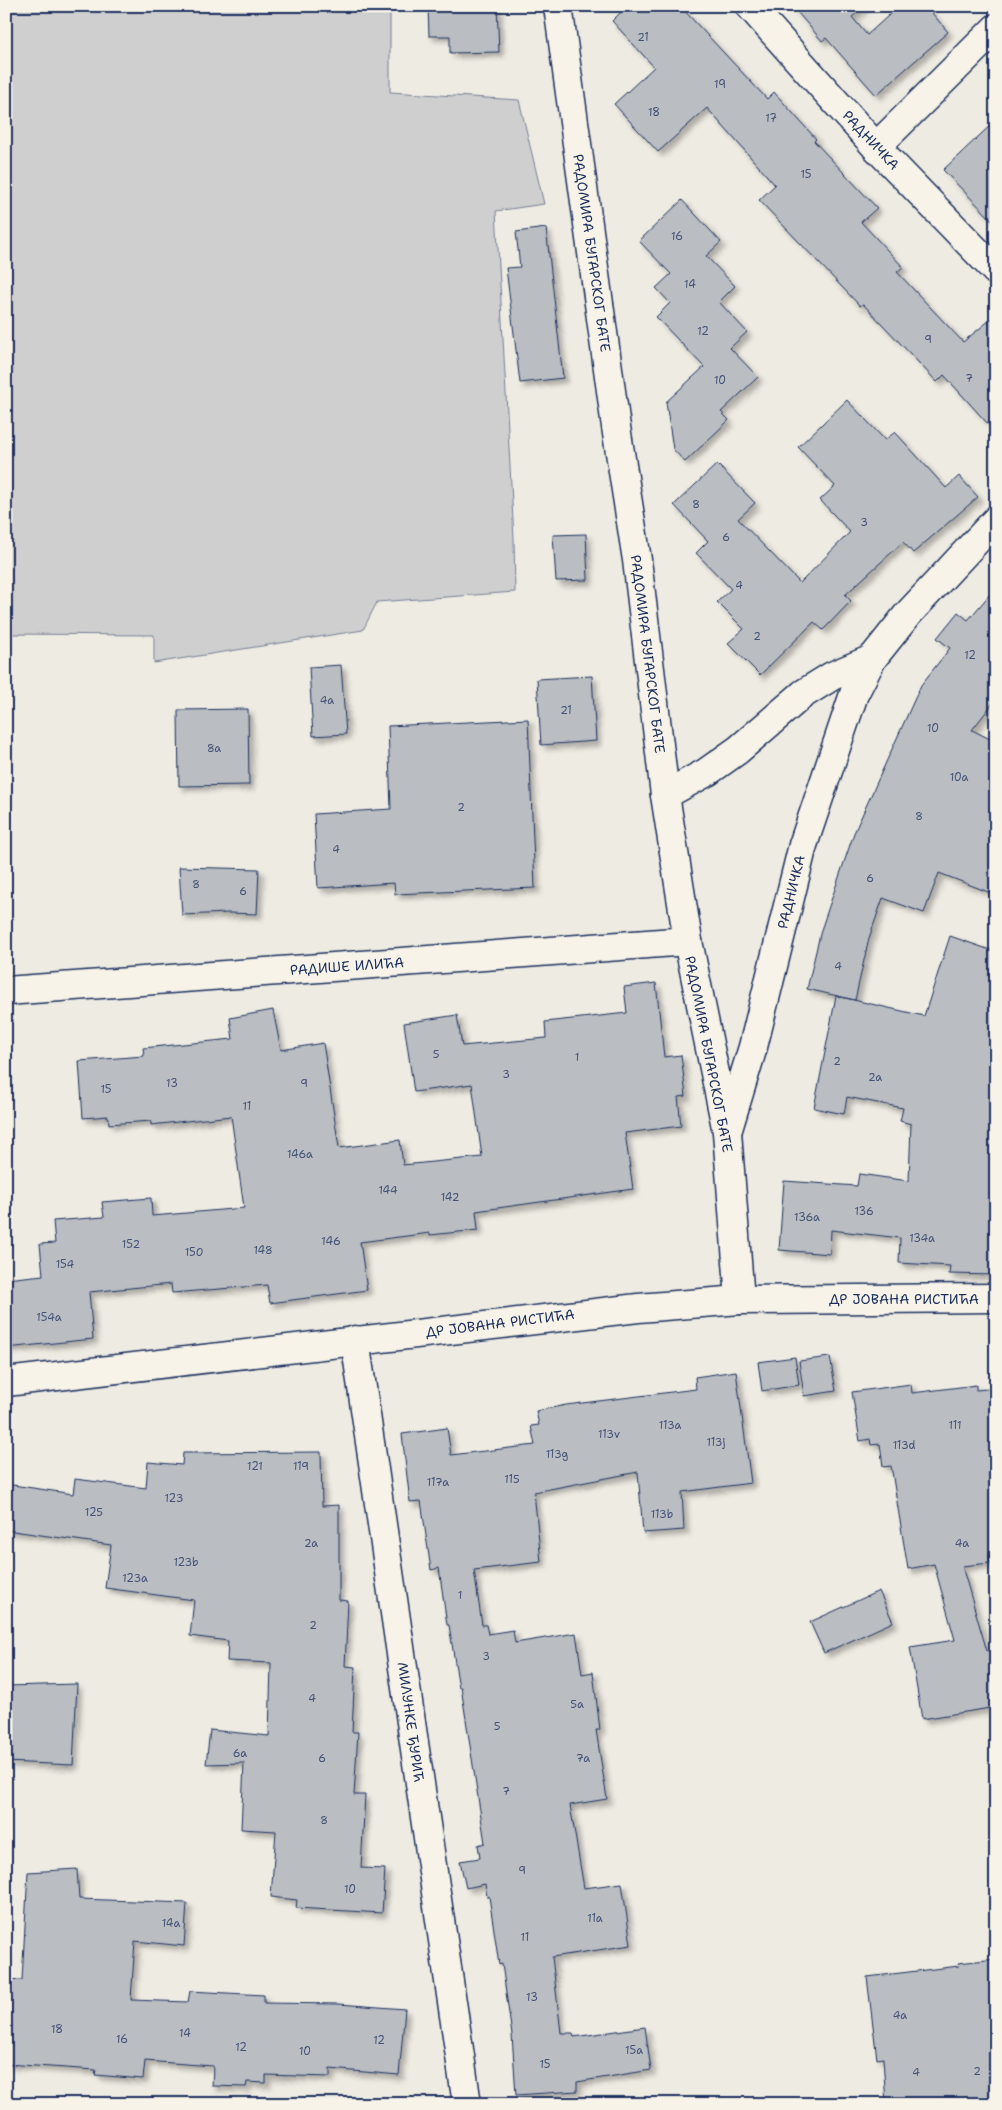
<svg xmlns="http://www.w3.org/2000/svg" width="1002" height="2110" font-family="'Shantell Sans',sans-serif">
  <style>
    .green { fill: #cfcfcf; stroke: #757f96 }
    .building { fill: #babdc2; stroke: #1b2f5e; filter: url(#shadow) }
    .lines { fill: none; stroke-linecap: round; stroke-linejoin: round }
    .street-casing { stroke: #1b2f5e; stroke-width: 31 }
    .secondary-casing { stroke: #1b2f5e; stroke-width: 31 }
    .street { stroke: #f7f3e8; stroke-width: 28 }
    .secondary { stroke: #f7f3e8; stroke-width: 28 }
    .labels { text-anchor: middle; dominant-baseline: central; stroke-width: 5; stroke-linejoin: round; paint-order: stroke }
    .number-label { font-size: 11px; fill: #435277 }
    .street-label { font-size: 14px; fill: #1b2f5e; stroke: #f7f3e8 }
  </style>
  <defs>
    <filter id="shadow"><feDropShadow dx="4.5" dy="4.5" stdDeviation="2.5" flood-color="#0004"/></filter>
  </defs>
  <rect width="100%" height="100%" fill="#eeebe2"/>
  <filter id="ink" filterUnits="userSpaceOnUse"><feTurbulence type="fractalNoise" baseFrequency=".02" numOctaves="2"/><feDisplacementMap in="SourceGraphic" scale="10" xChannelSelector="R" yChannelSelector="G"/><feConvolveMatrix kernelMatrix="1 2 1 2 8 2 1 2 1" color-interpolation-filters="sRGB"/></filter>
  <g filter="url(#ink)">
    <!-- green -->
    <path class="green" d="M 6,6 L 390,6 L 390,92 L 519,100 L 544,204 L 496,211 L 514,539 L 515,592 L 377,602 L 363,630 L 154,663 L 154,635 L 6,634 Z"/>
    <!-- building -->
    <g class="building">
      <path d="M 428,6 L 497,6 L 499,52 L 450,53 L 450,36 L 429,36 Z"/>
      <path d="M 627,6 L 680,6 L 767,99 L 774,92 L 816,139 L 814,141 L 877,208 L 861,222 L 903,267 L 897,272 L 963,342 L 996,315 L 996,433 L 944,375 L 937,382 L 863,304 L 860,306 L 759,200 L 775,185 L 707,108 L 658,152 L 614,104 L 654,67 L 612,21 Z"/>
      <path d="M 792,6 L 865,6 L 852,17 L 867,35 L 899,6 L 926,6 L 948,32 L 876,95 L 826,38 L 822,41 Z"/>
      <path d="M 996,120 L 996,224 L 943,170 Z"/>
      <path d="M 682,200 L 721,242 L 706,256 L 735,286 L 719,302 L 747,332 L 730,348 L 758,377 L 721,412 L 729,420 L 685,462 L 673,449 L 666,402 L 704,367 L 656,317 L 670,303 L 656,288 L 671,274 L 639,241 Z"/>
      <path d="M 546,228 L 563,378 L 520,383 L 506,268 L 520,267 L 516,232 Z"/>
      <path d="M 847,400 L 885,440 L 895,432 L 946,488 L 959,476 L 978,497 L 913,553 L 903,542 L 845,595 L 851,601 L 823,630 L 814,622 L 760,675 L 728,643 L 744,629 L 717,602 L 731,589 L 696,553 L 708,541 L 674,505 L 717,464 L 755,503 L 738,519 L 800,583 L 850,532 L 820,500 L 835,486 L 798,447 Z"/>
      <path d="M 586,534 L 588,580 L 556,581 L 553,535 Z"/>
      <path d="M 996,587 L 996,699 L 972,730 L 996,742 L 996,895 L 939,873 L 924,913 L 883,898 L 869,938 L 855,1000 L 807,989 L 821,930 L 854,833 L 921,685 L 950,648 L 937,638 L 958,612 L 968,620 Z"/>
      <path d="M 341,665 L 346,734 L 313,736 L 309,667 Z"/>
      <path d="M 592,676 L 596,741 L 541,745 L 537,679 Z"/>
      <path d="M 248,709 L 249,785 L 179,786 L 178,710 Z"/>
      <path d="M 528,719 L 535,888 L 395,894 L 394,883 L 318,888 L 314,814 L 391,809 L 388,726 Z"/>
      <path d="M 179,867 L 259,869 L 257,914 L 229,913 L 182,915 Z"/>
      <path d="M 950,936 L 996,952 L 996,1275 L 949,1274 L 950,1266 L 899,1263 L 900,1238 L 831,1230 L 830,1254 L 779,1250 L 784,1181 L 857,1186 L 859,1174 L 909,1181 L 911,1124 L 900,1121 L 903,1108 L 847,1097 L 844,1114 L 814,1108 L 836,996 L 924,1016 Z"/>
      <path d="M 656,983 L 664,1057 L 681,1055 L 686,1096 L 678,1097 L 681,1126 L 625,1133 L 633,1189 L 476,1211 L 478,1230 L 430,1235 L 430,1233 L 360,1242 L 367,1290 L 270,1303 L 267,1285 L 172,1293 L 171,1284 L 89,1292 L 93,1339 L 6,1348 L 6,1279 L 43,1275 L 40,1244 L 55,1243 L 53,1221 L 104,1217 L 102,1202 L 151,1198 L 152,1216 L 244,1208 L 231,1116 L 151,1125 L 151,1121 L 109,1124 L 108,1116 L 83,1118 L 79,1061 L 144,1056 L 143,1048 L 233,1039 L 230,1018 L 273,1010 L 281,1050 L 323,1043 L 339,1148 L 400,1140 L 403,1165 L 482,1157 L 472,1084 L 414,1092 L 404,1023 L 457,1015 L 462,1046 L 546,1038 L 545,1022 L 627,1013 L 624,987 Z"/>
      <path d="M 795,1357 L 799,1385 L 762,1391 L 758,1362 Z"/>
      <path d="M 830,1357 L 836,1391 L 804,1396 L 799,1361 Z"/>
      <path d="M 736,1371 L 751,1483 L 682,1492 L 684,1530 L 643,1533 L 638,1472 L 534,1492 L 541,1562 L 474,1570 L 482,1625 L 486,1625 L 488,1634 L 513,1630 L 515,1643 L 576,1633 L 582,1674 L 593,1672 L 600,1730 L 596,1730 L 607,1799 L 570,1805 L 584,1888 L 622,1883 L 631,1945 L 552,1957 L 561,2033 L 573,2033 L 574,2037 L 645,2027 L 651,2070 L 577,2082 L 577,2091 L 516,2095 L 512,2035 L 502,1964 L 499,1965 L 489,1896 L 487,1897 L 485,1884 L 466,1888 L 460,1861 L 480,1858 L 478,1845 L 485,1843 L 461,1687 L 459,1688 L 449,1625 L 447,1625 L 439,1568 L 431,1570 L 421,1501 L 410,1502 L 402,1434 L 447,1428 L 451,1455 L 535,1445 L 531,1426 L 539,1425 L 536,1411 L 566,1405 L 696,1389 L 695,1377 Z"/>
      <path d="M 911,1384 L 912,1393 L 976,1385 L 976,1390 L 996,1388 L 996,1555 L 989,1555 L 990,1563 L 962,1566 L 987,1651 L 996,1650 L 996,1707 L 922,1719 L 910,1647 L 955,1640 L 934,1564 L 908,1569 L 891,1466 L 883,1467 L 880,1444 L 871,1445 L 870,1439 L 860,1441 L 852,1392 Z"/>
      <path d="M 321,1452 L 322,1506 L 339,1505 L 339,1600 L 348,1601 L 345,1666 L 355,1667 L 352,1732 L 358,1732 L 354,1795 L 365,1795 L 361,1868 L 385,1869 L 382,1913 L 296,1908 L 297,1900 L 271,1897 L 276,1831 L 241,1829 L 244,1763 L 206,1764 L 210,1730 L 269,1736 L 271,1663 L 227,1661 L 228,1641 L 190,1636 L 194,1600 L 105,1588 L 111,1545 L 6,1530 L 6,1484 L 73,1494 L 75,1479 L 146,1488 L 148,1462 L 182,1465 L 183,1453 Z"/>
      <path d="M 879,1591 L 893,1622 L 824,1653 L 810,1622 Z"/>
      <path d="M 77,1684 L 73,1765 L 6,1762 L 6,1686 Z"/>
      <path d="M 77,1869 L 79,1899 L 187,1903 L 184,1946 L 135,1941 L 131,2000 L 188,2002 L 190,1991 L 264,1995 L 264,2003 L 339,2004 L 405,2009 L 399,2075 L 330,2069 L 330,2077 L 266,2075 L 266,2083 L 247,2082 L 246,2087 L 212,2086 L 213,2066 L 145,2061 L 143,2079 L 95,2075 L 96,2070 L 6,2064 L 6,1979 L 22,1980 L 28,1872 Z"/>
      <path d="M 996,1959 L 996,2104 L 886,2104 L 883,2058 L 877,2059 L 867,1977 L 959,1966 L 958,1963 Z"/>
    </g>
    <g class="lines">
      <!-- street casing -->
      <g class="street-casing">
        <g id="street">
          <path d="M 558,6 L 616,427 L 637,560 L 665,795 L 688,941 L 727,1132 L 740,1300"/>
          <path d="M 750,6 L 876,147 L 996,271"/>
          <path d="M 876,147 L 996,28"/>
          <path d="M 665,795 L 707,772 L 738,750 L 803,694 L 832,676 L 872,659"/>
          <path d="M 6,991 L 688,941"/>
          <path d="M 728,1129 L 753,1047 L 803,845 L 854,694 L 872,659 L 908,614 L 996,520"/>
          <path d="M 355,1340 L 467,2104"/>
        </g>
      </g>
      <!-- secondary casing -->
      <g class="secondary-casing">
        <path id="secondary" d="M 6,1382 L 638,1308 L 740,1300 L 996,1298"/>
      </g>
      <!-- street -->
      <use href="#street" class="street"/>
      <!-- secondary -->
      <use href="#secondary" class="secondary"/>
    </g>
  </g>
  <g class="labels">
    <!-- number labels -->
    <g class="number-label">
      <text x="643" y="37">21</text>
      <text x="720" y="84">19</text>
      <text x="654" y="112">18</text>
      <text x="771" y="118">17</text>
      <text x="806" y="174">15</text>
      <text x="677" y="236">16</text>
      <text x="690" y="284">14</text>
      <text x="703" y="331">12</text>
      <text x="928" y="339">9</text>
      <text x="969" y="378">7</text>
      <text x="720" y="380">10</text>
      <text x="696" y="504">8</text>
      <text x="864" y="522">3</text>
      <text x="726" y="537">6</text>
      <text x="739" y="585">4</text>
      <text x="757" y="636">2</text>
      <text x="970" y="655">12</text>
      <text x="327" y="700">4a</text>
      <text x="566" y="710">21</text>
      <text x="933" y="728">10</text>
      <text x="214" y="748">8a</text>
      <text x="959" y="777">10a</text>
      <text x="461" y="807">2</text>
      <text x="919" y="816">8</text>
      <text x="336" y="849">4</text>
      <text x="870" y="878">6</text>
      <text x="196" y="884">8</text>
      <text x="243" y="891">6</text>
      <text x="838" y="966">4</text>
      <text x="436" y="1054">5</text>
      <text x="577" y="1057">1</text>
      <text x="837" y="1061">2</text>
      <text x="506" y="1074">3</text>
      <text x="875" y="1077">2a</text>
      <text x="172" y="1083">13</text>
      <text x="304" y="1083">9</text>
      <text x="106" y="1089">15</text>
      <text x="247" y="1106">11</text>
      <text x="300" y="1154">146a</text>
      <text x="388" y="1190">144</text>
      <text x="450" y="1197">142</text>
      <text x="864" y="1211">136</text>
      <text x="807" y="1217">136a</text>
      <text x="922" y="1238">134a</text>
      <text x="331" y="1241">146</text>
      <text x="131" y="1244">152</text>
      <text x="263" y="1250">148</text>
      <text x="194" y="1252">150</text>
      <text x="65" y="1264">154</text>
      <text x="49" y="1317">154a</text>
      <text x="670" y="1425">113a</text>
      <text x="955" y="1425">111</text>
      <text x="609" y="1434">113v</text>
      <text x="716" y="1442">113j</text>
      <text x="904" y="1445">113d</text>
      <text x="557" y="1454">113g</text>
      <text x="255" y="1466">121</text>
      <text x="301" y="1466">119</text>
      <text x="512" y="1479">115</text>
      <text x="438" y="1482">117a</text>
      <text x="174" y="1498">123</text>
      <text x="94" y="1512">125</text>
      <text x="662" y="1514">113b</text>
      <text x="311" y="1543">2a</text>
      <text x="962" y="1543">4a</text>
      <text x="186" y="1562">123b</text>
      <text x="135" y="1578">123a</text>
      <text x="460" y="1595">1</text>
      <text x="313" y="1625">2</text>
      <text x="486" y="1656">3</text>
      <text x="312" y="1698">4</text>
      <text x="577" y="1704">5a</text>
      <text x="497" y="1726">5</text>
      <text x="240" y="1753">6a</text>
      <text x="322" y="1758">6</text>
      <text x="583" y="1758">7a</text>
      <text x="506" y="1791">7</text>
      <text x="324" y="1820">8</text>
      <text x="522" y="1870">9</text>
      <text x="350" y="1889">10</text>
      <text x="595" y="1918">11a</text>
      <text x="171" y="1923">14a</text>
      <text x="525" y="1937">11</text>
      <text x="532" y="1997">13</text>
      <text x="900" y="2015">4a</text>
      <text x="57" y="2029">18</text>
      <text x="185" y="2033">14</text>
      <text x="122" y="2039">16</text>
      <text x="379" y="2040">12</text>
      <text x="241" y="2047">12</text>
      <text x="634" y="2050">15a</text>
      <text x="305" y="2051">10</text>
      <text x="545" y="2064">15</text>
      <text x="977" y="2071">2</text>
      <text x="916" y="2072">4</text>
    </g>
    <!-- street labels -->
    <g class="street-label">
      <text transform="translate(871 140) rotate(47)">РАДНИЧКА</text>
      <text transform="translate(592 253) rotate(82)">РАДОМИРА БУГАРСКОГ БАТЕ</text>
      <text transform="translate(648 654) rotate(83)">РАДОМИРА БУГАРСКОГ БАТЕ</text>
      <text transform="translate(791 892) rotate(-76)">РАДНИЧКА</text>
      <text transform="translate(347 966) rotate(-4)">РАДИШЕ ИЛИЋА</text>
      <text transform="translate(709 1054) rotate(79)">РАДОМИРА БУГАРСКОГ БАТЕ</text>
      <text x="904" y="1299">ДР ЈОВАНА РИСТИЋА</text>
      <text transform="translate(500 1323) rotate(-7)">ДР ЈОВАНА РИСТИЋА</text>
      <text transform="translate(411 1722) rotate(82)">МИЛУНКЕ ЂУРИЋ</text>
    </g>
  </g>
  <!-- margin -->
  <rect width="1002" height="2110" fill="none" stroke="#f7f3e8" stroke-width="25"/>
  <rect x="12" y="12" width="977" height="2085" fill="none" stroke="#1b2f5e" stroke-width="2" filter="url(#ink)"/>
</svg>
